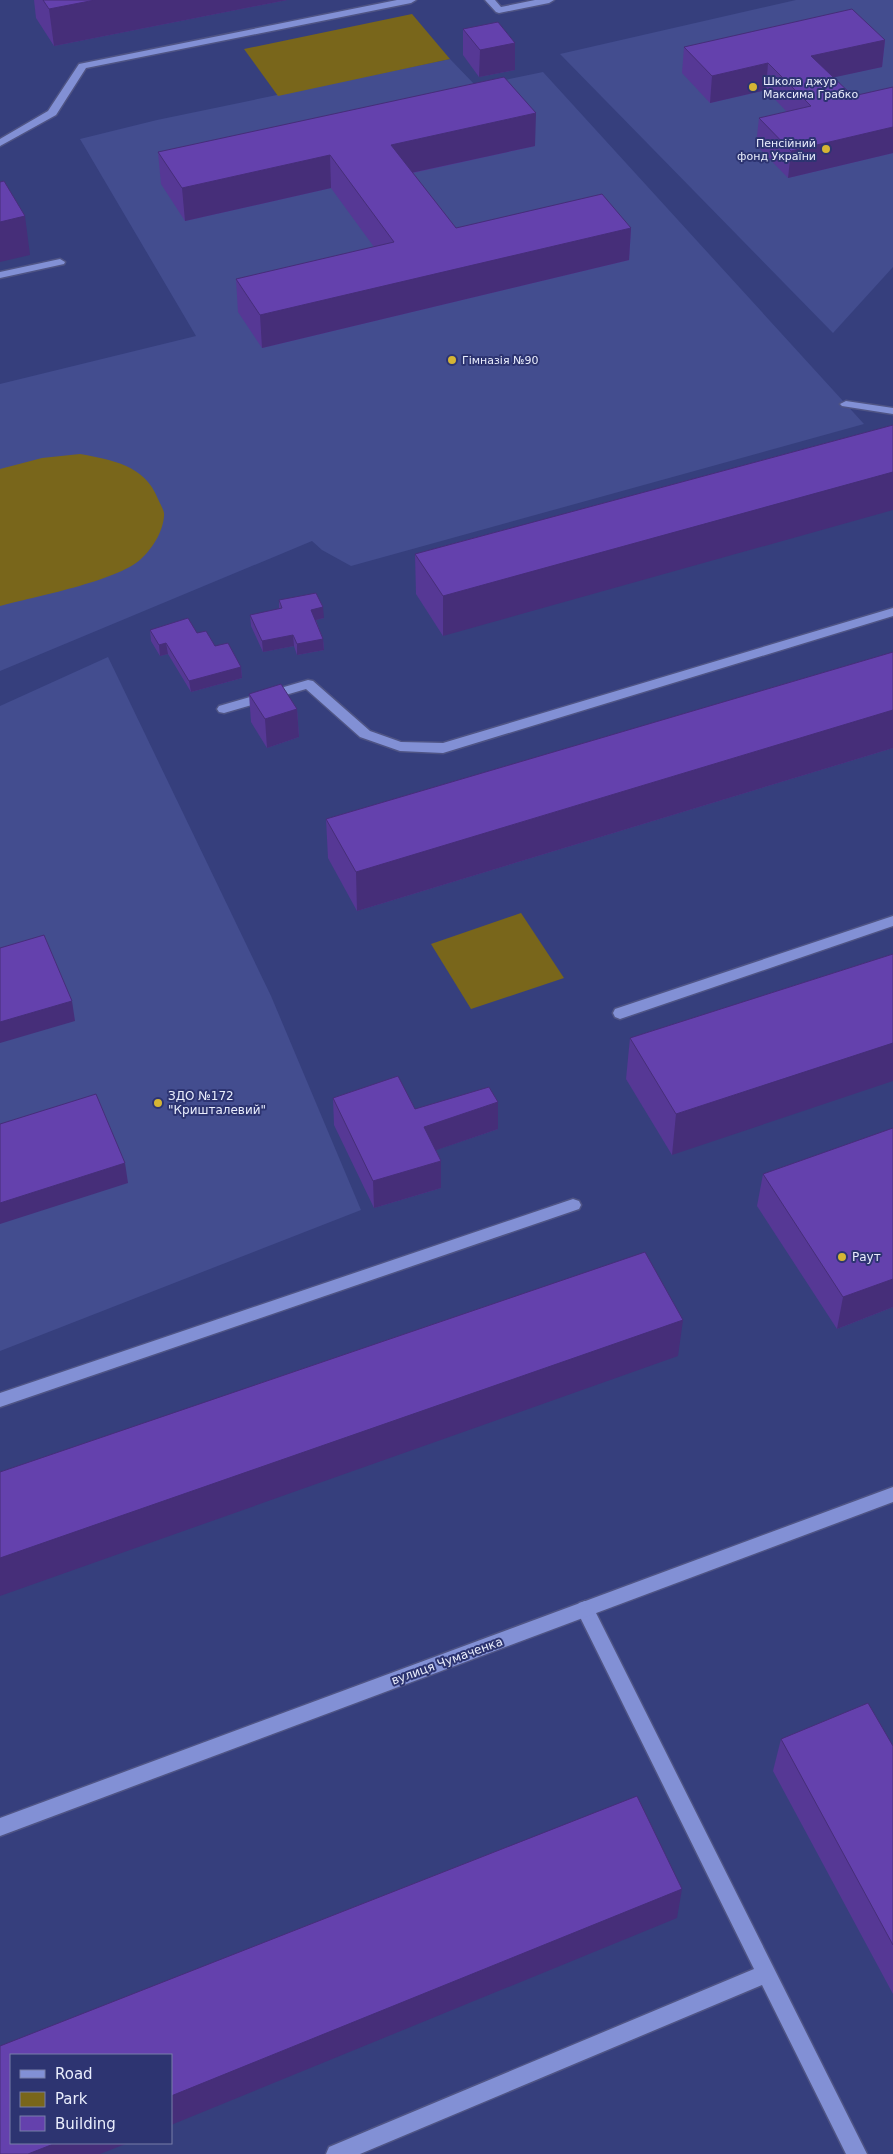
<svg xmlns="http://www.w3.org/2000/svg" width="893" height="2154" font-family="'DejaVu Sans',sans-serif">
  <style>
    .built { fill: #434d8f }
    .green { fill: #79661b }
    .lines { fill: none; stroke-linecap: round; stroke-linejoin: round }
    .lane-casing { stroke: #4f5485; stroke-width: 3 }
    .secondary-casing { stroke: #4f5485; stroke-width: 3 }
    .lane { fill: #8290d5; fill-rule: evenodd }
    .secondary { fill: #8290d5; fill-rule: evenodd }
    .wall { fill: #563895 }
    .shaded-wall { fill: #462e79 }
    .building { fill: #6441ad; stroke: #462e79 }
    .poi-dot { fill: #d5b534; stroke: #2d3471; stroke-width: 2 }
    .labels { text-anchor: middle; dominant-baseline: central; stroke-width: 4; stroke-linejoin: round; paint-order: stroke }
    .far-poi-label { font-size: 11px; fill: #e9edfc; stroke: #2d3471; text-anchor: start }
    .poi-label { font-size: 12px; fill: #e9edfc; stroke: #2d3471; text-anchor: start }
    .street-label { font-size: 12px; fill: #e9edfc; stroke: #2d3471 }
  </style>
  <rect width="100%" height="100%" fill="#363f7d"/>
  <!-- built -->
  <g class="built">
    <path d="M 796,0 L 893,0 L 893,267 L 833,333 L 560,54 Z"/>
    <path d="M 450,59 L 476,86 L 543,72 L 864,424 L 351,566 L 322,550 L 312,541 L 0,671 L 0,384 L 196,336 L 80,139 L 157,120 Z"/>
    <path d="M 108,657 L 271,996 L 361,1210 L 0,1351 L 0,706 Z"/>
  </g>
  <!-- green -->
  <g class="green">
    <path d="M 412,14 L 450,59 L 278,96 L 244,49 Z"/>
    <path d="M 80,454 C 112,460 145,465 158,499 C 160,504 165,511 164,516 C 163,532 152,549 141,559 C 118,581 33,597 0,606 L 0,469 L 42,458 Z"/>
    <path d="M 521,913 L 564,978 L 471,1009 L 431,944 Z"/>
  </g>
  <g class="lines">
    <!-- lane casing -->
    <g class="lane-casing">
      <g id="lane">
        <path d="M 397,0 L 416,0 L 411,3 L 86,68 L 56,115 L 0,146 L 0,139 L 48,111 L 79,64 Z"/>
        <path d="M 485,0 L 495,0 L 501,7 L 535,0 L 554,0 L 549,3 L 499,13 L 496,12 Z"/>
        <path d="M 60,259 L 65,262 L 64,264 L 0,278 L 0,272 Z"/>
        <path d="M 846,401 L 893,408 L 893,414 L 842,406 L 840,404 Z"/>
        <path d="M 893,608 L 893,616 L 443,753 L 400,751 L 360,737 L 306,689 L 224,713 L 219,712 L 217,709 L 219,706 L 308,680 L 313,681 L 370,731 L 401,742 L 443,743 Z"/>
        <path d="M 893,916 L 893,926 L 620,1019 L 615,1017 L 613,1013 L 615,1009 Z"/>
        <path d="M 573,1199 L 579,1201 L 581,1205 L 579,1209 L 0,1407 L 0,1393 Z"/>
        <path d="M 585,1601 L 591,1603 L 867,2154 L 846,2154 L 762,1985 L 360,2154 L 326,2154 L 329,2147 L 754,1969 L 579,1615 L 576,1609 L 579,1603 Z"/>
      </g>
    </g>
    <!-- secondary casing -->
    <g class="secondary-casing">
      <path id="secondary" d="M 893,1487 L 893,1502 L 0,1836 L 0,1818 Z"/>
    </g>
    <!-- lane -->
    <use href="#lane" class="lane"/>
    <!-- secondary -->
    <use href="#secondary" class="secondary"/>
  </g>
  <!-- wall -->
  <g class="wall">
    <path d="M 34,0 L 287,0 L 54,46 L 36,18 Z"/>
    <path d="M 463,29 L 515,43 L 515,70 L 479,77 L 463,55 Z"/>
    <path d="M 885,40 L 882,67 L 833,77 L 853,96 L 893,87 L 893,153 L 788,178 L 756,145 L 759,118 L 787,112 L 766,90 L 710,103 L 682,73 L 684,47 Z"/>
    <path d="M 535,146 L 413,173 L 456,228 L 631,228 L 629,260 L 262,348 L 238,312 L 236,279 L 374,247 L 331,188 L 185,221 L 161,184 L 158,152 Z"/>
    <path d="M 893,425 L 443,636 L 416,594 L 415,554 Z"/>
    <path d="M 279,600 L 324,618 L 316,620 L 323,639 L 324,650 L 297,655 L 294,646 L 263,652 L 251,626 L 250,615 L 279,609 Z"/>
    <path d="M 150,630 L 197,633 L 215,646 L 241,667 L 242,678 L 191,692 L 168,654 L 160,656 L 151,641 Z"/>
    <path d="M 893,652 L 893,748 L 357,911 L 328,858 L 326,819 Z"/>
    <path d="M 249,694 L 297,709 L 299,737 L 267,748 L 251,722 Z"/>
    <path d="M 893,954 L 672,1155 L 626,1079 L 630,1038 Z"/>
    <path d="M 333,1098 L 415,1109 L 498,1102 L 498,1129 L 436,1150 L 441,1161 L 441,1188 L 374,1208 L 334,1125 Z"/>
    <path d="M 893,1128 L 893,1307 L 837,1329 L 757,1206 L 763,1174 Z"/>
    <path d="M 781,1739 L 893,1746 L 893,1994 L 773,1771 Z"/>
  </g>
  <!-- shaded-wall -->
  <g class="shaded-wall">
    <path d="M 95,0 L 287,0 L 54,46 L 49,9 Z"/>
    <path d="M 885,40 L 882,67 L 808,83 L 811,56 Z"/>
    <path d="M 515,43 L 515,70 L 479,77 L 480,50 Z"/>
    <path d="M 768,63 L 766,90 L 710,103 L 712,76 Z"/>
    <path d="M 536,113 L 535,146 L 392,177 L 391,145 Z"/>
    <path d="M 893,127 L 893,153 L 788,178 L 791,151 Z"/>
    <path d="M 330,155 L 331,188 L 185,221 L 182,188 Z"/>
    <path d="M 25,216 L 30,255 L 0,262 L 0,222 Z"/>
    <path d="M 631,228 L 629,260 L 262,348 L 260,315 Z"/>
    <path d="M 893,472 L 893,510 L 443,636 L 443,596 Z"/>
    <path d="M 323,607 L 324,618 L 312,621 L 311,610 Z"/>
    <path d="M 293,635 L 294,646 L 263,652 L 262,641 Z"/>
    <path d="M 323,639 L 324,650 L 297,655 L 297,644 Z"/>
    <path d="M 166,643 L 168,654 L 160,656 L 159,645 Z"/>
    <path d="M 241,667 L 242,678 L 191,692 L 189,681 Z"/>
    <path d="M 297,709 L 299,737 L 267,748 L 265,719 Z"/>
    <path d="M 893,710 L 893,748 L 357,911 L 356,872 Z"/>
    <path d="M 72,1001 L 75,1021 L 0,1043 L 0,1022 Z"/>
    <path d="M 893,1043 L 893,1081 L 672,1155 L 676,1114 Z"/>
    <path d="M 498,1102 L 498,1129 L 425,1154 L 424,1127 Z"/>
    <path d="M 441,1161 L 441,1188 L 374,1208 L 373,1181 Z"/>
    <path d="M 125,1163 L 128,1183 L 0,1224 L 0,1203 Z"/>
    <path d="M 893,1279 L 893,1307 L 837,1329 L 843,1297 Z"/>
    <path d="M 683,1320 L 678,1356 L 0,1596 L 0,1558 Z"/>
    <path d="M 682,1889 L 677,1918 L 171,2125 L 171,2096 Z"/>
    <path d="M 56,2143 L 128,2143 L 100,2154 L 28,2154 Z"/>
  </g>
  <!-- building -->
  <g class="building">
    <path d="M 43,0 L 95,0 L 49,9 Z"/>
    <path d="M 852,9 L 885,40 L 811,56 L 853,96 L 893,87 L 893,127 L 791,151 L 759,118 L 811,106 L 768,63 L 712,76 L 684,47 Z"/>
    <path d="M 498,22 L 515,43 L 480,50 L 463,29 Z"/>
    <path d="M 504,77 L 536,113 L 391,145 L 456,228 L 602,194 L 631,228 L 260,315 L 236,279 L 394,242 L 330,155 L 182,188 L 158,152 Z"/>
    <path d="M 4,181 L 25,216 L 0,222 L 0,182 Z"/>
    <path d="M 893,425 L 893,472 L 443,596 L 415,554 Z"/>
    <path d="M 316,593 L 323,607 L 311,610 L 323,639 L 297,644 L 293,635 L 262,641 L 250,615 L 282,608 L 279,600 Z"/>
    <path d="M 188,618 L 197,633 L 206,631 L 215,646 L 228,643 L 241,667 L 189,681 L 166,643 L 159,645 L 150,630 Z"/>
    <path d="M 893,652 L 893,710 L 356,872 L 326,819 Z"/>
    <path d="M 281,684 L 297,709 L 265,719 L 249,694 Z"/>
    <path d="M 44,935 L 72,1001 L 0,1022 L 0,948 Z"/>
    <path d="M 893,954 L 893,1043 L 676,1114 L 630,1038 Z"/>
    <path d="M 398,1076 L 415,1109 L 489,1087 L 498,1102 L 424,1127 L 441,1161 L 373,1181 L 333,1098 Z"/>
    <path d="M 96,1094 L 125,1163 L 0,1203 L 0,1124 Z"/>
    <path d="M 893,1128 L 893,1279 L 843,1297 L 763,1174 Z"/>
    <path d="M 645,1252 L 683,1320 L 0,1558 L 0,1472 Z"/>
    <path d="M 868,1703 L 893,1746 L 893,1945 L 781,1739 Z"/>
    <path d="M 637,1796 L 682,1889 L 171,2096 L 171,2055 L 11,2055 L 11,2143 L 56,2143 L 28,2154 L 0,2154 L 0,2046 Z"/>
  </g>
  <!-- markers -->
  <g class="poi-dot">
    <circle cx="753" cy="87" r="5"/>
    <circle cx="826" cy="149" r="5"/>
    <circle cx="452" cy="360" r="5"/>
    <circle cx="158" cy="1103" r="5"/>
    <circle cx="842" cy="1257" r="5"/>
  </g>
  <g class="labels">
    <!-- far-poi labels -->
    <g class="far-poi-label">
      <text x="763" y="81">Школа джур<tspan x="763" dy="13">Максима Грабко</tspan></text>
      <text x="816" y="143" text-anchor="end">Пенсійний<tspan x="816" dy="13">фонд України</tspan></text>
      <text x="462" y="360">Гімназія №90</text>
    </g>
    <!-- poi labels -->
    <g class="poi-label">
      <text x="168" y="1096">ЗДО №172<tspan x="168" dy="14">"Кришталевий"</tspan></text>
      <text x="852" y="1257">Раут</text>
    </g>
    <!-- street labels -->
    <g class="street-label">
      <text transform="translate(447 1661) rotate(-20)">вулиця Чумаченка</text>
    </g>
  </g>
  <!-- legend -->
  <rect x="10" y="2054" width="162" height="90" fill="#2d3471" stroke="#787ea9"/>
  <rect x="20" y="2070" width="25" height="8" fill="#8290d5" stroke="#787ea9"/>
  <text x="55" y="2079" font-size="15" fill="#e9edfc">Road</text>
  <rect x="20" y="2092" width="25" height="15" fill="#79661b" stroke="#787ea9"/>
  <text x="55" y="2104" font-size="15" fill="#e9edfc">Park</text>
  <rect x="20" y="2116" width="25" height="15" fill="#6441ad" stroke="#787ea9"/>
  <text x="55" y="2129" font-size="15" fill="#e9edfc">Building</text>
</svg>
